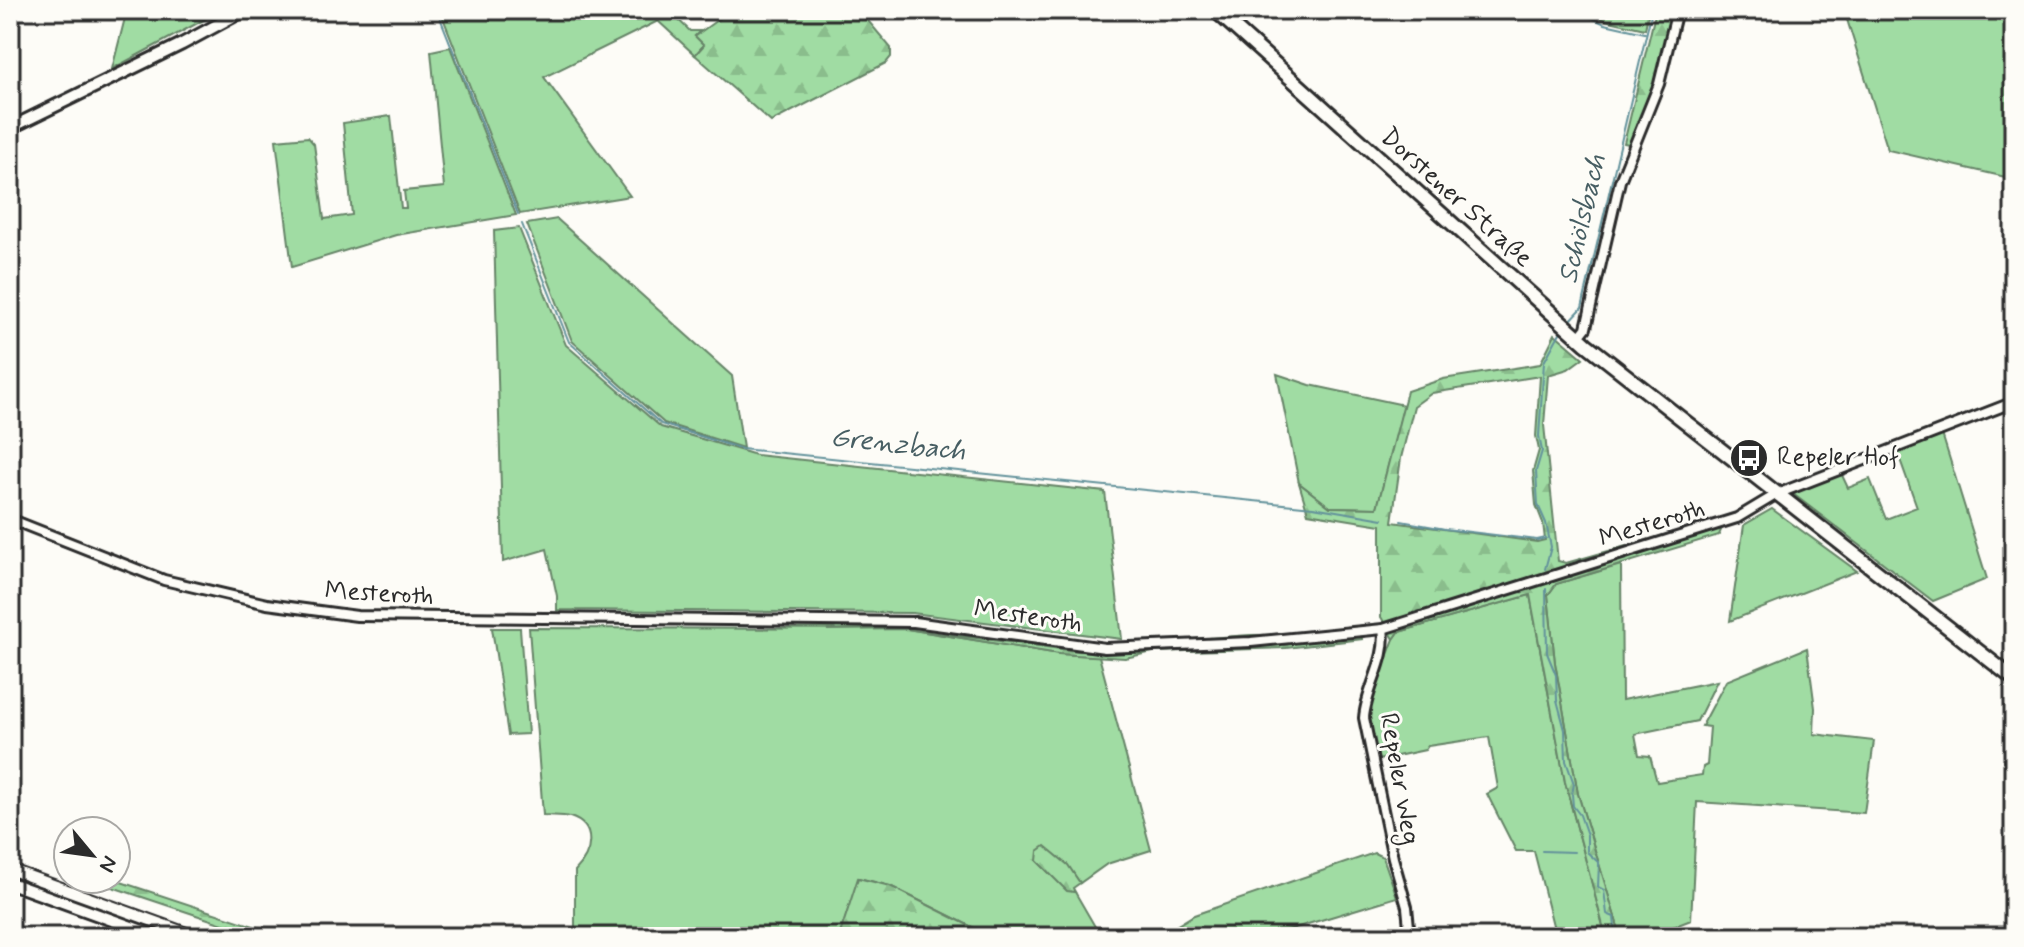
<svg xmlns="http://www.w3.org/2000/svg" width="2024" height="947" font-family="Mynerve,sans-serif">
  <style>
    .grass { fill: #a0dca3; stroke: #668467; stroke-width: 2 }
    .forest { fill: url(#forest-firs); stroke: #668467; stroke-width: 2; fill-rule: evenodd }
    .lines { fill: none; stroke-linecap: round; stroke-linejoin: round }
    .stream { stroke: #63929b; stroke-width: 2 }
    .minor-casing { stroke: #2b2b2b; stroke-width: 14 }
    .tertiary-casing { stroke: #2b2b2b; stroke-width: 16 }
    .secondary-casing { stroke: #2b2b2b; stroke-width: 18 }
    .minor { stroke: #fdfcf7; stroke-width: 8 }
    .tertiary { stroke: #fdfcf7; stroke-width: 10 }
    .secondary { stroke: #fdfcf7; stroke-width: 12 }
    .rail { stroke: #2b2b2b; stroke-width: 2 }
    .labels { text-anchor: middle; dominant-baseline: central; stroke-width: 6; stroke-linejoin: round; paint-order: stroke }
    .street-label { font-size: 26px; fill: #2b2b2b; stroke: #fdfcf7 }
    .poi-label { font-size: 26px; fill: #2b2b2b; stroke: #fdfcf7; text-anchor: start }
    .water-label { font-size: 28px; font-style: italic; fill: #475e63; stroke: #fdfcf7 }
  </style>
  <defs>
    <pattern id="forest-firs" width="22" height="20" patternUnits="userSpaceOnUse" patternTransform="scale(2)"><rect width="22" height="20" fill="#a0dca3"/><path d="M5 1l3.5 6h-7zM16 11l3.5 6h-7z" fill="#8abd8c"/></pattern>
  </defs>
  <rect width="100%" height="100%" fill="#fdfcf7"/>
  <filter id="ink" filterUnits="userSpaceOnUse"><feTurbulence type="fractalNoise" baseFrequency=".0125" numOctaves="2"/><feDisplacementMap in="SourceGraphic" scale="16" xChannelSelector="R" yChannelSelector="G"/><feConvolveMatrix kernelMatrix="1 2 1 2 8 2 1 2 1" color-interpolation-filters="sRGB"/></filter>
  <g filter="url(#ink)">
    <!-- grass -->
    <g class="grass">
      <path d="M 127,10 L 222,10 L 112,69 Z"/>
      <path d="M 440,10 L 668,10 L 690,31 L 700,31 L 695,36 L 704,45 L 695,55 L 658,21 L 544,77 L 630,196 L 520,214 Z"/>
      <path d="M 1583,10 L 1649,10 L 1645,29 L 1605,20 Z"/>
      <path d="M 1844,10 L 2014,10 L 2014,179 L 1888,150 Z"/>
      <path d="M 450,47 L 516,215 L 396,235 L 292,267 L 276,140 L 308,137 L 314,144 L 324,219 L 352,215 L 343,123 L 391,116 L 401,208 L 406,208 L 404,191 L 444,187 L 431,51 Z"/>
      <path d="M 557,219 L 732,376 L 743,448 L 664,423 L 572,341 L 527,224 Z"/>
      <path d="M 519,228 L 566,345 L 661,427 L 756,455 L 1105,492 L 1122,639 L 912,613 L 557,610 L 557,596 L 547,549 L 503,562 L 494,231 Z"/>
      <path d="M 1277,374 L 1310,385 L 1404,405 L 1377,508 L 1330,507 L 1299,483 Z"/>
      <path d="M 1942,434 L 1987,579 L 1933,601 L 1793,494 L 1841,473 L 1848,488 L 1870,479 L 1886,519 L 1917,507 L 1897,451 Z"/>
      <path d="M 1772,509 L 1857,571 L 1730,621 L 1744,525 Z"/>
      <path d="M 1621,565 L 1622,700 L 1717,681 L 1697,721 L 1635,734 L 1639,755 L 1650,756 L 1657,782 L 1702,775 L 1703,767 L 1707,765 L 1710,727 L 1702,726 L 1726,681 L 1807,648 L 1815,708 L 1814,734 L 1874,741 L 1864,813 L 1697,802 L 1691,920 L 1647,937 L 1621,937 L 1578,794 L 1555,663 L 1548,595 L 1556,584 Z"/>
      <path d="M 1530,595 L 1565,782 L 1606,937 L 1556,937 L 1534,851 L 1516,851 L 1487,794 L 1498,788 L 1489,737 L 1428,746 L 1425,750 L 1378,760 L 1369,717 L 1370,702 L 1394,639 L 1399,632 Z"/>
      <path d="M 492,628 L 520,628 L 528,734 L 508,735 Z"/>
      <path d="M 529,628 L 907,629 L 1059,654 L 1099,656 L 1151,850 L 1107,864 L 1080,883 L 1068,866 L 1037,861 L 1067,890 L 1075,892 L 1101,937 L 992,937 L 890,886 L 859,878 L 839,937 L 575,937 L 575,871 C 592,854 598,826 570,817 C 561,815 552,816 543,815 Z"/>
      <path d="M 1374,853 L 1383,857 L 1397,897 L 1265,937 L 1158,937 L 1194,915 Z"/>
    </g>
    <!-- forest -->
    <g class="forest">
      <path d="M 731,10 L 859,10 L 891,48 L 891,57 L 886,63 L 771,122 L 695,55 L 704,45 L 695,36 Z"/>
      <path d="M 1656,10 L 1672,10 L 1654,82 L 1629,144 L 1624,143 Z"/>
      <path d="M 1555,334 L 1583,358 L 1568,369 L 1548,375 L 1544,425 L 1558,561 L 1566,563 L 1690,528 L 1722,528 L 1719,535 L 1556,584 L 1548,595 L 1555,663 L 1578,794 L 1621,937 L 1606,937 L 1565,782 L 1530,595 L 1399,632 L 1394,639 L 1381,617 L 1381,525 L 1308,513 L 1299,483 L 1330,507 L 1377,508 L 1407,391 L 1443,379 L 1540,364 ZM 1540,376 L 1536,436 L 1539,450 L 1533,471 L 1536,505 L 1543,523 L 1545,540 L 1537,542 L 1392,522 L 1401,458 L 1414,406 L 1432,393 Z"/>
      <path d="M 1361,626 L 1362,639 L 1286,648 L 1153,652 L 1125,658 L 1059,654 L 907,629 L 827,630 L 837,627 L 907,629 L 1077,651 L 1118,653 L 1153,642 L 1250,635 L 1340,634 Z"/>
      <path d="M 1045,846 L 1068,865 L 1080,883 L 1073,888 L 1075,892 L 1067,891 L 1037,861 L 1038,851 Z"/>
      <path d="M 858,878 L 890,886 L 992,937 L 839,937 Z"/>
      <path d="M 96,879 L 112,879 L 287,937 L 262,937 L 91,880 Z"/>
    </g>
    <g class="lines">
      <!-- stream -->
      <g class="stream">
        <path d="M 437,10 L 518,214"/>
        <path d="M 1575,10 L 1605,24 L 1645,33"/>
        <path d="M 522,224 L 569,342 L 661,424 L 742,449 L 1313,507 L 1383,519"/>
        <path d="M 1568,323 L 1582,308 L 1652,10"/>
        <path d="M 1401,521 L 1445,529 L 1537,540 L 1546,538"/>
        <path d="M 1545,569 L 1551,547 L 1546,523 L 1538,505 L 1536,471 L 1542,451 L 1539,436 L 1544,362 L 1561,331"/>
        <path d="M 1546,589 L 1547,653 L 1556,675 L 1557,700 L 1565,730 L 1566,761 L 1574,784 L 1572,794 L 1573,806 L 1580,815 L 1587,835 L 1587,852 L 1599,863 L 1598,887 L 1604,890 L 1607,914 L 1614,917 L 1616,937"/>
        <path d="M 1542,851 L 1574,852"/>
      </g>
      <!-- minor casing -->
      <g class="minor-casing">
        <g id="minor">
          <path d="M 1578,338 L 1586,328 L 1620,181 L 1659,84 L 1677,10"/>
          <path d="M 10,519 L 164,580 L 267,604 L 357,616 L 914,622 L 1105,648 L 1251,642 L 1383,629 L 1737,518 L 1777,494 L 2014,402"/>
          <path d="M 1383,629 C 1388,659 1366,688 1364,718 L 1393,858 L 1407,907 L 1410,937"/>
        </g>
      </g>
      <!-- tertiary casing -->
      <g class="tertiary-casing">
        <g id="tertiary">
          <path d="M 10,128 L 182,44 L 245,10"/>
          <path d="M 10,883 L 159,937"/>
        </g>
      </g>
      <!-- secondary casing -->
      <g class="secondary-casing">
        <path id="secondary" d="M 1215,10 L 1586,344 L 2014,679"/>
      </g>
      <!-- minor -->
      <use href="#minor" class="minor"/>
      <!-- tertiary -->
      <use href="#tertiary" class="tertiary"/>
      <!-- secondary -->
      <use href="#secondary" class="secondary"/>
      <!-- rail -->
      <path class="rail" d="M 10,863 L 215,937"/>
    </g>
  </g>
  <!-- icons -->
  <defs>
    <g id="bus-disc" transform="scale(2)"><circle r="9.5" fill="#2b2b2b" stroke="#fdfcf7"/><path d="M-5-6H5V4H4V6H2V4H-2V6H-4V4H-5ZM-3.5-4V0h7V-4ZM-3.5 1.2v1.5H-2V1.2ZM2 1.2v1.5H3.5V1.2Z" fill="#fff"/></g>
  </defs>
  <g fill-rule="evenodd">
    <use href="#bus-disc" x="1749" y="458"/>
  </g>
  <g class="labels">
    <!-- street labels -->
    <g class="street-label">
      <text transform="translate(1456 198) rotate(42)">Dorstener Straße</text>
      <text transform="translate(1652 524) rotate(-17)">Mesteroth</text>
      <text transform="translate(379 594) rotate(3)">Mesteroth</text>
      <text transform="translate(1028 617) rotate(8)">Mesteroth</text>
      <text transform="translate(1399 779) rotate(80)">Repeler Weg</text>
    </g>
    <!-- poi labels -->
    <g class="poi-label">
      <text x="1777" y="458">Repeler Hof</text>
    </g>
    <!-- water labels -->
    <g class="water-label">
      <text transform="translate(1583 219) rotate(-77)">Schölsbach</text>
      <text transform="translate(898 445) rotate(6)">Grenzbach</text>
    </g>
  </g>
  <!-- margin -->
  <rect width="2024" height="947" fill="none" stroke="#fdfcf7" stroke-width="40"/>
  <rect x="20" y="20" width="1984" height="907" fill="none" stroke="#2b2b2b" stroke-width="3" filter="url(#ink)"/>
  <!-- north arrow -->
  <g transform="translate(92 855) rotate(119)"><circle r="38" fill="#fdfcf7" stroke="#a9a8a5" stroke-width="2"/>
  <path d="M0-6L14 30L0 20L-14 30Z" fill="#2b2b2b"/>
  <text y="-12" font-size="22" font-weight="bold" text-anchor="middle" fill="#2b2b2b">N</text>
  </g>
</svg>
